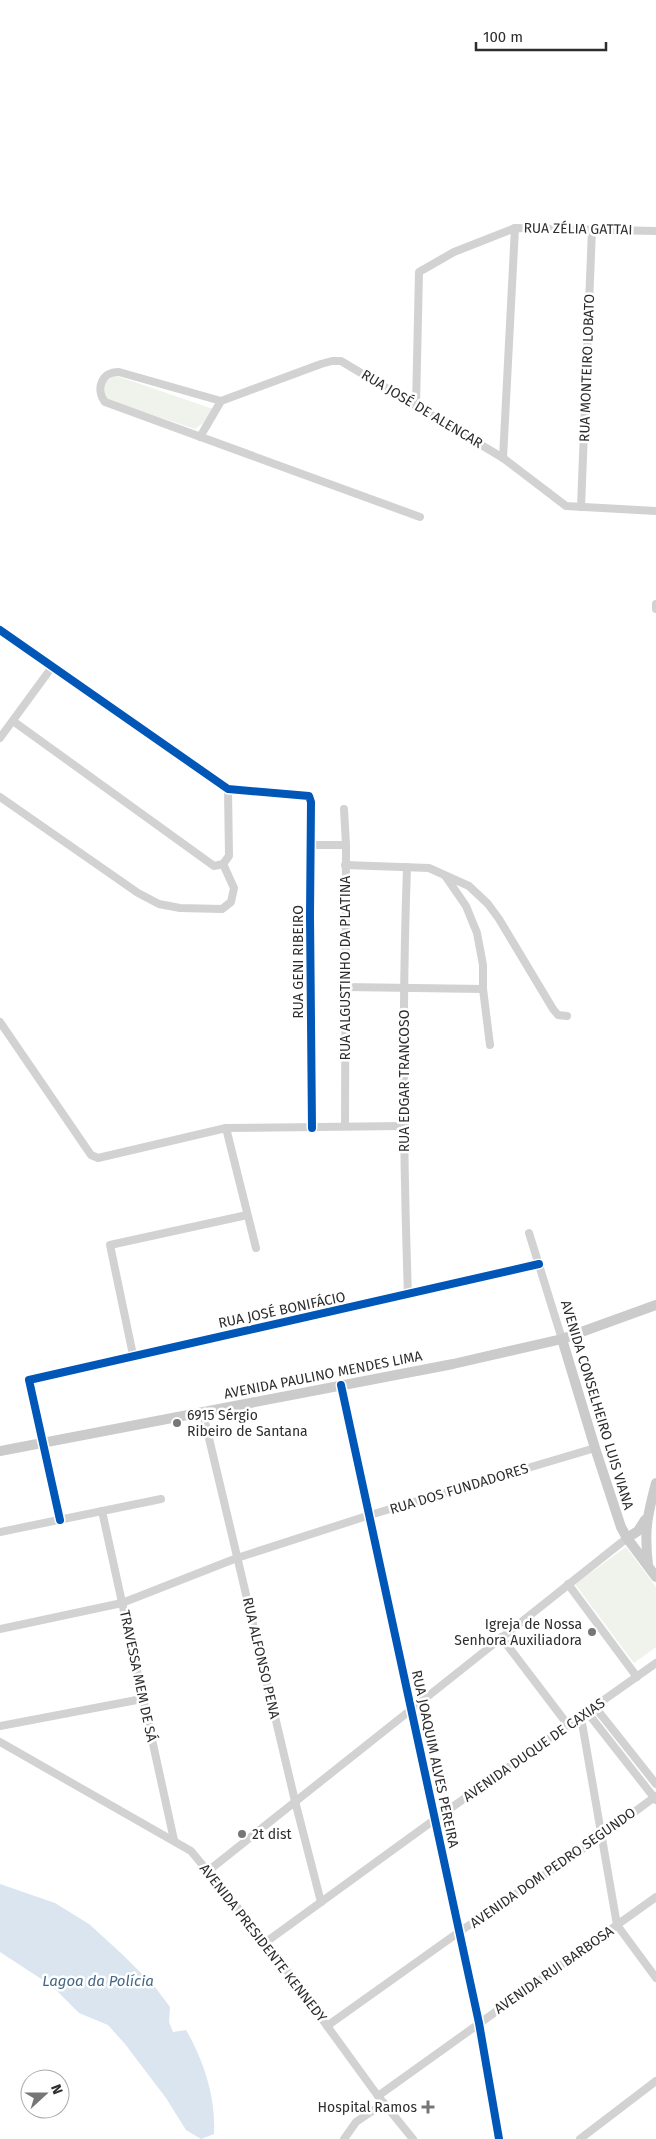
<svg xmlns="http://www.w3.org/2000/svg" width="656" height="2139" font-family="'Fira Sans',sans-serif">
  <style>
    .green { fill: #eff3ec }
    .water { fill: #dae5ef }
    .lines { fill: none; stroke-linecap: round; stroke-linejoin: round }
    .street { stroke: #d2d2d2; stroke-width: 8 }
    .secondary { stroke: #cbcbcb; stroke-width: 10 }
    .cycleway-casing { stroke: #fff; stroke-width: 11 }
    .cycleway { stroke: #0057b8; stroke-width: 8 }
    .poi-dot { fill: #767676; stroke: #fff; stroke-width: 2 }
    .labels { text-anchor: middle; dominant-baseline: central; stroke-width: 5; stroke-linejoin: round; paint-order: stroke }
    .street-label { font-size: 14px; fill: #2d2d2d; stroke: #fff }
    .poi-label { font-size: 14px; fill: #2d2d2d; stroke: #fff; text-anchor: start }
    .water-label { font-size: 15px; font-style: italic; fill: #436887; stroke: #fff }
  </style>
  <rect width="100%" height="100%" fill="#fff"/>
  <!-- green -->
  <g class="green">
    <path d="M 114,375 L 213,409 L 210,418 L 195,429 L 107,400 L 103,392 L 104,383 Z"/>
    <path d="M 626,1547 L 656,1587 L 656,1647 L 634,1663 L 575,1584 Z"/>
  </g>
  <!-- water -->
  <path class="water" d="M 0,1884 L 55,1903 L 89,1924 L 123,1955 L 155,1987 L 170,2007 L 169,2022 L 173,2032 L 186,2030 C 204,2061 216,2098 214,2134 L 201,2139 L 186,2130 L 166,2098 L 125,2044 L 108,2025 L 79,2013 L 52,1986 L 0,1952 Z"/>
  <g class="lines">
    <!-- street -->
    <g class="street">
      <path d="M 221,401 L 119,372 C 102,371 95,389 105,402 L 420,517"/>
      <path d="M 416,406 L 419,272 L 454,252 L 515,228 L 656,231"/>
      <path d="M 200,437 L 221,401 L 321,364 L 332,361 L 341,361 L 503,458 L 566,506 L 656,511"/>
      <path d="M 503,458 L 515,228"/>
      <path d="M 581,507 L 592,229"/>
      <path d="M 656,609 L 656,604"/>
      <path d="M 0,630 L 228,789 L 309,796 L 311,802 L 310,915 L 312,1128"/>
      <path d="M 13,721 L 214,866 L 223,864 L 229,856 L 228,789"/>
      <path d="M 0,738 L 52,667"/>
      <path d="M 0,797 L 138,893 L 159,904 L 180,908 L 222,909 L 231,902 L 234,888 L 223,864"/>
      <path d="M 344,809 L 346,845 L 345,1126"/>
      <path d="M 311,845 L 346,845"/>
      <path d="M 345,865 L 429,868 L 469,886 L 488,904 L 499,919 L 553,1009 L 558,1015 L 567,1016"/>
      <path d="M 407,867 C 402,1010 403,1152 408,1295"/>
      <path d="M 446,877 L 466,906 L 477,933 L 483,965 L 483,989 L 490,1045"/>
      <path d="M 344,987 L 483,989"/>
      <path d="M 0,1022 L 91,1155 L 98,1158 L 226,1128 L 403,1126"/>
      <path d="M 226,1128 L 256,1248"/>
      <path d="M 529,1233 L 562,1339"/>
      <path d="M 133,1355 L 110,1245 L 247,1215"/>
      <path d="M 341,1385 L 479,2023 L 499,2139"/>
      <path d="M 203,1413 L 295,1801 L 321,1902"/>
      <path d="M 102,1511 L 174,1840"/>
      <path d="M 60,1520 L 29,1380 L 539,1264"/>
      <path d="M 0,1532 L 161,1499"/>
      <path d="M 568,1584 L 637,1677"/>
      <path d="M 0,1629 L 122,1603 L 237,1558 L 370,1515 L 595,1448"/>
      <path d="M 501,1637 L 568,1725"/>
      <path d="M 595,1707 L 656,1784"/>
      <path d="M 587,1712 L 656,1800"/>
      <path d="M 581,1717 L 617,1925 L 656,1978"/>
      <path d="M 0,1726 L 142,1699"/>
      <path d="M 0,1742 L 191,1851 L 266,1942 L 378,2096 L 413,2139"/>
      <path d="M 208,1871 L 627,1538"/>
      <path d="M 266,1942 L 434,1820 L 656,1663"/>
      <path d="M 327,2026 L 459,1932 L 602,1836 L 656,1796"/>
      <path d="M 378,2096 L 656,1897"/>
      <path d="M 344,2139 L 356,2122 L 384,2103"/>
      <path d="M 580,2139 L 656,2081"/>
    </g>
    <!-- secondary -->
    <g class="secondary">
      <path d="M 562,1339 L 595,1448 L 621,1527 L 627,1538 L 656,1577"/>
      <path d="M 0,1451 L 453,1364 L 562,1339 L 656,1305"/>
      <path d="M 627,1538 L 638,1531 L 645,1520"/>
      <path d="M 648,1565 C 644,1530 647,1517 656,1483"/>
    </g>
    <!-- cycleway casing -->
    <g class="cycleway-casing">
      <g id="cycleway">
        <path d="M 0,630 L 228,789 L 309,796 L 311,802 L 310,915 L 312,1128"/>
        <path d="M 341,1385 L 479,2023 L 499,2139"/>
        <path d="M 60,1520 L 29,1380 L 539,1264"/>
      </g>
    </g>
    <!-- cycleway -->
    <use href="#cycleway" class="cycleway"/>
  </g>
  <!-- markers -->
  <g class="poi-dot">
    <circle cx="177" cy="1423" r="5"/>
    <circle cx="592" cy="1632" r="5"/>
    <circle cx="242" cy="1834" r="5"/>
    <path d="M425.5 2099.5h5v5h5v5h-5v5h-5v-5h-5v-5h5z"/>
  </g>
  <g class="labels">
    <!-- street labels -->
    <g class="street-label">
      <text transform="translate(578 229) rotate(1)">RUA ZÉLIA GATTAI</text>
      <text transform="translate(587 368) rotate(-88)">RUA MONTEIRO LOBATO</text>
      <text transform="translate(422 409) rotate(31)">RUA JOSÉ DE ALENCAR</text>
      <text transform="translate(298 962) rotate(-90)">RUA GENI RIBEIRO</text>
      <text transform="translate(345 968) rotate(-90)">RUA ALGUSTINHO DA PLATINA</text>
      <text transform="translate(404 1081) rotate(-90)">RUA EDGAR TRANCOSO</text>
      <text transform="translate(282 1310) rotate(-12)">RUA JOSÉ BONIFÁCIO</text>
      <text transform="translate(323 1375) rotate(-11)">AVENIDA PAULINO MENDES LIMA</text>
      <text transform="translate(597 1405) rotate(73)">AVENIDA CONSELHEIRO LUIS VIANA</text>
      <text transform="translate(459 1489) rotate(-17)">RUA DOS FUNDADORES</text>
      <text transform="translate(261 1658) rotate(77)">RUA ALFONSO PENA</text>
      <text transform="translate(138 1676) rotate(78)">TRAVESSA MEM DE SÁ</text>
      <text transform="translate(534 1750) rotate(-35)">AVENIDA DUQUE DE CAXIAS</text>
      <text transform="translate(435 1759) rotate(78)">RUA JOAQUIM ALVES PEREIRA</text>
      <text transform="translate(553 1868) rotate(-35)">AVENIDA DOM PEDRO SEGUNDO</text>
      <text transform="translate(263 1943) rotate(52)">AVENIDA PRESIDENTE KENNEDY</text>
      <text transform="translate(554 1970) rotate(-35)">AVENIDA RUI BARBOSA</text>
    </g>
    <!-- poi labels -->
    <g class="poi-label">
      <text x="187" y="1415">6915 Sérgio<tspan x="187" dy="16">Ribeiro de Santana</tspan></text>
      <text x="582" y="1624" text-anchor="end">Igreja de Nossa<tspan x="582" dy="16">Senhora Auxiliadora</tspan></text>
      <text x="252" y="1834">2t dist</text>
      <text x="417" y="2107" text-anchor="end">Hospital Ramos</text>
    </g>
    <!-- water labels -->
    <g class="water-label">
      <text x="98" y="1981">Lagoa da Polícia</text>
    </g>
  </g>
  <!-- north arrow -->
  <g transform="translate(45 2094) rotate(69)"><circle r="24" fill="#ffffff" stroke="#ababab"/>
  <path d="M0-4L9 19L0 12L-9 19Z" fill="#767676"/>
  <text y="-8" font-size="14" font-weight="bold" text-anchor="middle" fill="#2d2d2d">N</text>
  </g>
  <!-- scale -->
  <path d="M476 42v8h130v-8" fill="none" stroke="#2d2d2d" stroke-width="2.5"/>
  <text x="483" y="42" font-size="15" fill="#2d2d2d" stroke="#ffffff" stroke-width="4" paint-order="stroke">100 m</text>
</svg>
